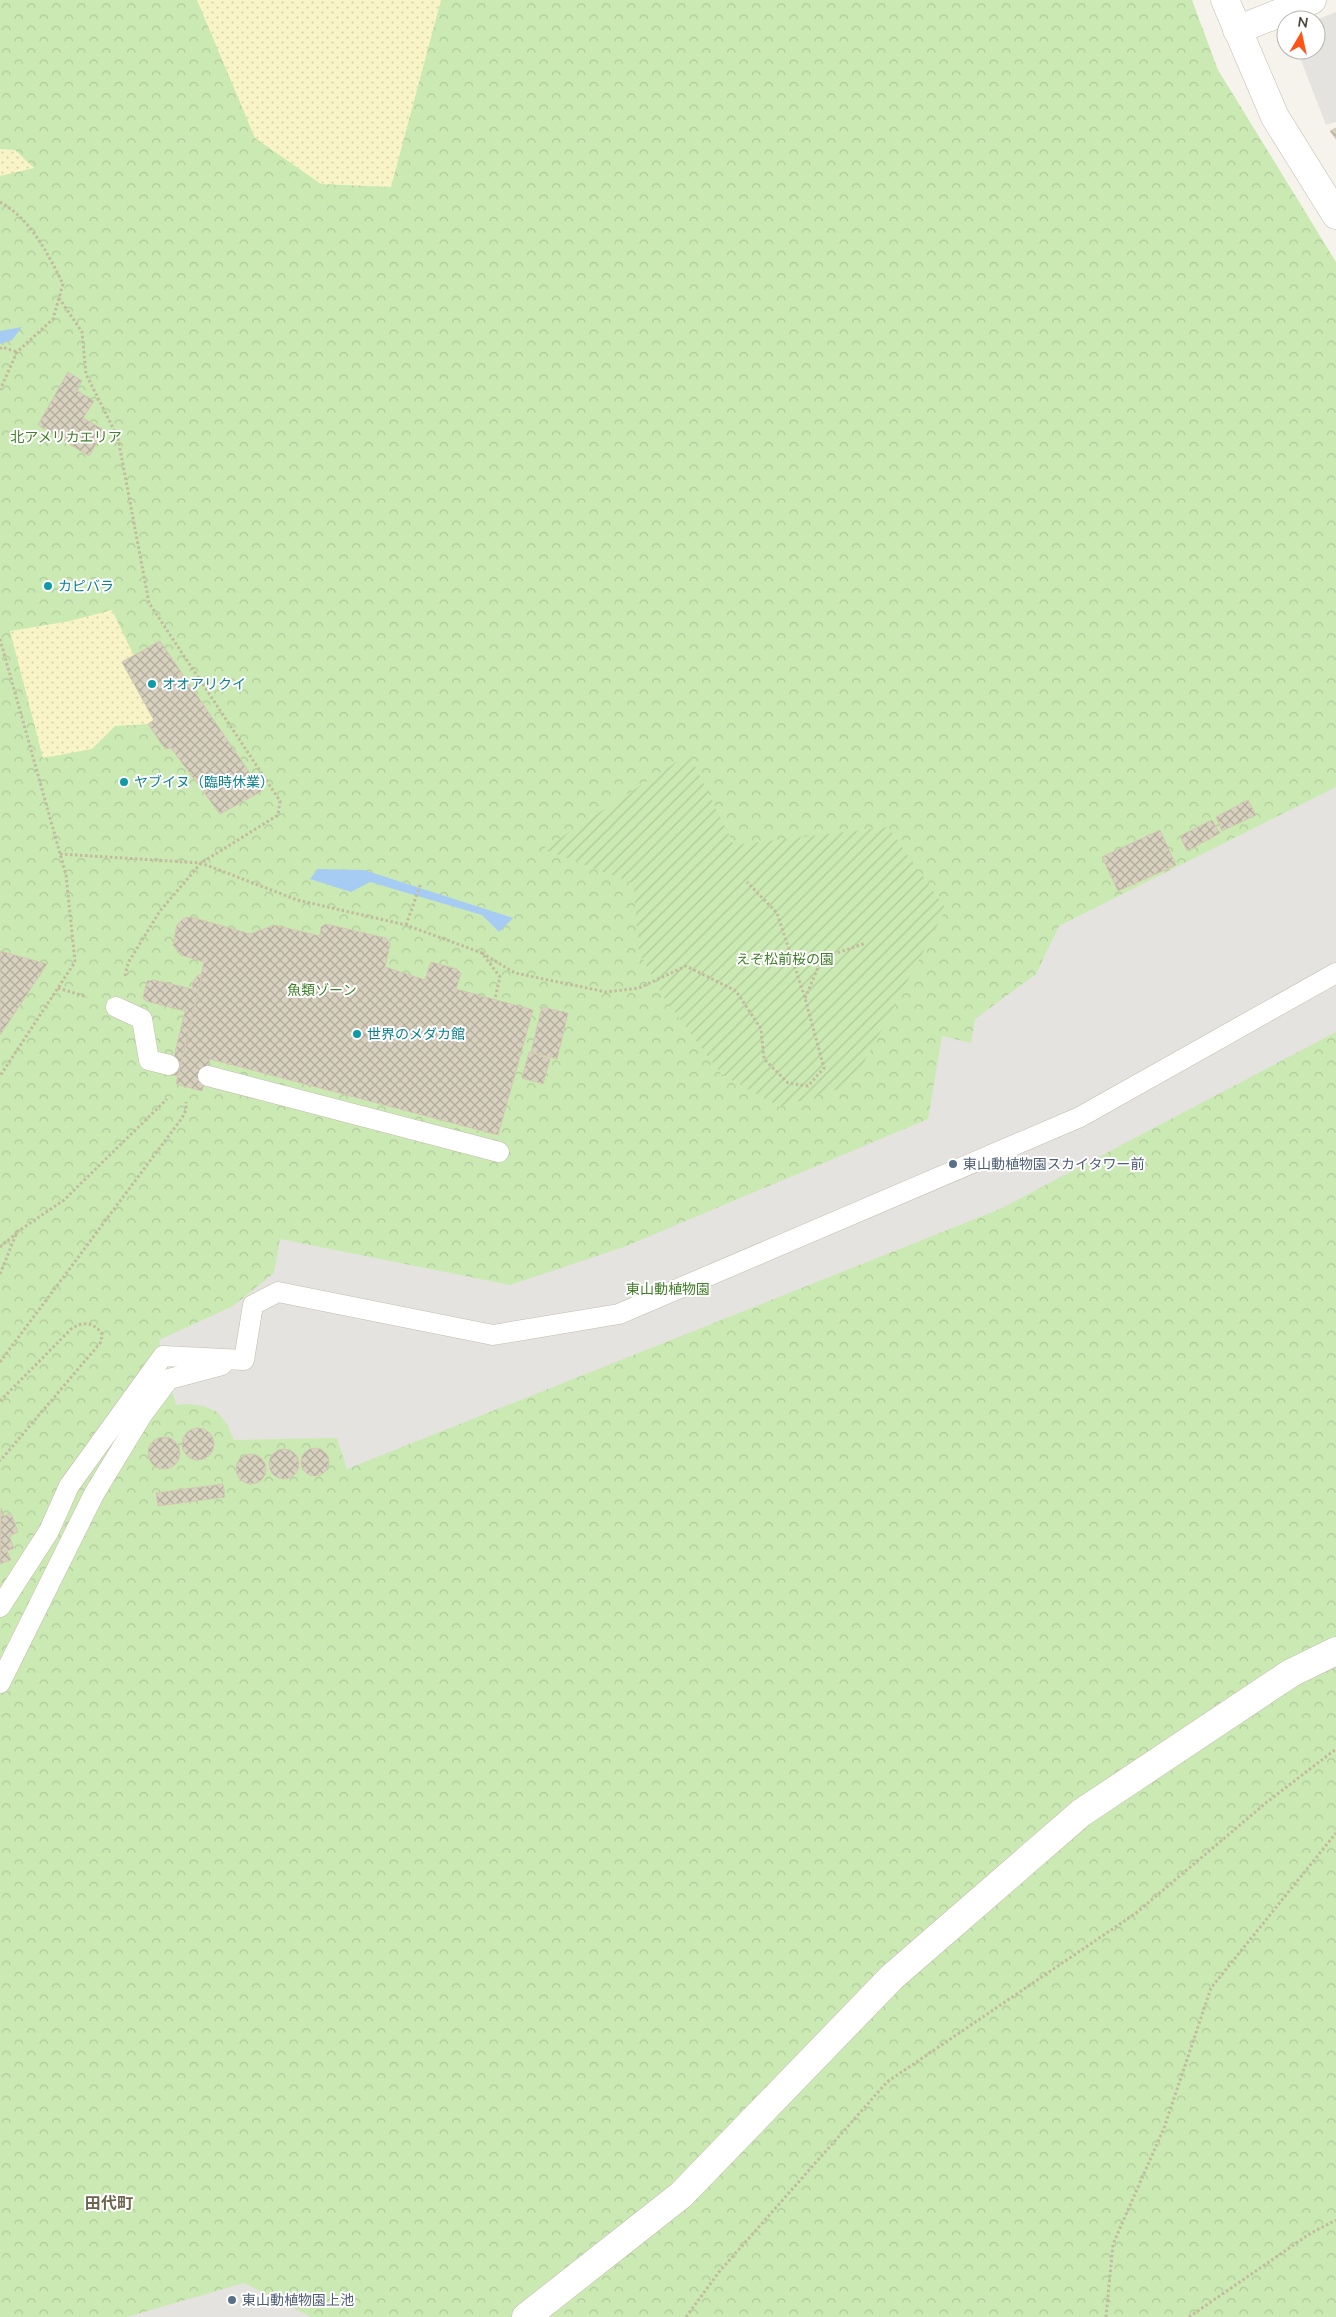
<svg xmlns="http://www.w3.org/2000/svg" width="1336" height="2317" font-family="Mulish,'Noto Sans JP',sans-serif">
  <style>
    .forest { fill: url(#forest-crowns) }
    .sand { fill: url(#sand-dots) }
    .garden { fill: url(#garden-furrows) }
    .parking { fill: #e4e3df }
    .water { fill: #a6ccf3 }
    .building { fill: url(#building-cross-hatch); stroke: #d3c9b2 }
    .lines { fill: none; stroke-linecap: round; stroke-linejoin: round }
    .service-casing { stroke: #c2bcac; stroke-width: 21 }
    .minor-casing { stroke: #c2bcac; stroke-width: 29 }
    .tertiary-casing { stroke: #c2bcac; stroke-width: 29 }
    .path { stroke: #c4ba9d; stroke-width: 3; stroke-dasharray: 2.5 2.5; stroke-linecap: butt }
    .service { stroke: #fff; stroke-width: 20 }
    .minor { stroke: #fff; stroke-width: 28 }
    .tertiary { stroke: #fff; stroke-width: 28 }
    .culture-dot { fill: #0f9aa8; stroke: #fff; stroke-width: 2 }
    .service-dot { fill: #5c6f8a; stroke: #fff; stroke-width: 2 }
    .labels { text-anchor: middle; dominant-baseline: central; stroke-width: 4; stroke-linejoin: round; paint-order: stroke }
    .park-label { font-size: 14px; fill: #407f28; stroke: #fff }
    .culture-label { font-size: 14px; fill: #0d838f; stroke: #fff; text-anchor: start }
    .service-label { font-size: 14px; fill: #4e5e75; stroke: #fff; text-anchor: start }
    .quarter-label { font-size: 16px; font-weight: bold; fill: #6d644f; stroke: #fff }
  </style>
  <defs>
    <pattern id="forest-crowns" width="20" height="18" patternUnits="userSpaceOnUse" patternTransform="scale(1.25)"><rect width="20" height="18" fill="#cbeab3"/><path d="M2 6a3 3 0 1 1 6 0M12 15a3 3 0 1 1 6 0" fill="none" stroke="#b0ca9b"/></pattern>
    <pattern id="sand-dots" width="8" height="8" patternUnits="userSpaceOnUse" patternTransform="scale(1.25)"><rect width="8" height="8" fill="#f9f4c7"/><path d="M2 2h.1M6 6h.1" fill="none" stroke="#d7d3ac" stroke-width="1.8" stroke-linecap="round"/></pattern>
    <pattern id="garden-furrows" width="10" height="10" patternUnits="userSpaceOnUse" patternTransform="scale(1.25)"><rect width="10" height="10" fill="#cbeab3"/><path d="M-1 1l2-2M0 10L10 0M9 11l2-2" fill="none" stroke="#b0ca9b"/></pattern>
    <pattern id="building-cross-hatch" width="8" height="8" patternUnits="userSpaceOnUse" patternTransform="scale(1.25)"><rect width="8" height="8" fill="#d8d1bf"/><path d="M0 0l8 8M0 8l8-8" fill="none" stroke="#b1ab9c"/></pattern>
  </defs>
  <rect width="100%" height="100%" fill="#f5f3eb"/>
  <!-- forest -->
  <path class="forest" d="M 0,0 L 1192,0 L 1218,70 L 1336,262 L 1336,2317 L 0,2317 Z"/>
  <!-- sand -->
  <g class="sand">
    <path d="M 197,0 L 441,0 L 391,187 L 321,184 L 255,138 Z"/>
    <path d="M 0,149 L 15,150 L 34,168 L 0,176 Z"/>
    <path d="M 112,610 L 134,656 L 122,663 L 154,720 L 148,724 L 115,726 L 92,749 L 43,758 L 10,631 L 70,621 Z"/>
  </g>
  <!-- garden -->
  <path class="garden" d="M 689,754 L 734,845 L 888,827 L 946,909 L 852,1085 L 780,1107 L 721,1074 L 663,996 L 639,952 L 633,883 L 543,849 Z"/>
  <!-- parking -->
  <g class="parking">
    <path d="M 1336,12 L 1336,122 L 1326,125 L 1297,50 L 1316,50 L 1316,20 Z"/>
    <path d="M 1336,787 L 1336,1032 L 1000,1209 L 347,1469 L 337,1438 L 234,1440 L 227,1424 L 217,1412 L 204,1406 L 188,1404 L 176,1405 L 159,1340 L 233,1306 L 274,1273 L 280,1239 L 510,1285 L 624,1247 L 928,1119 L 942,1036 L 971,1043 L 975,1019 L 1036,974 L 1059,926 Z"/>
    <path d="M 244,2283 L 311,2317 L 127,2317 Z"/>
  </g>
  <!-- water -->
  <g class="water">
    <path d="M 22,327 L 12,340 L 0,344 L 0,331 Z"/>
    <path d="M 318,869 L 364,870 L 513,918 L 499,932 L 482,915 L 370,882 L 351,892 L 310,879 Z"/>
  </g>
  <!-- building -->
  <g class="building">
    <path d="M 1336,128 L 1336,139 L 1330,131 Z"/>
    <path d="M 68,372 L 82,381 L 76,390 L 94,401 L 83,418 L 104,430 L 89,456 L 38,425 Z"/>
    <path d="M 160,641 L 262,791 L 220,814 L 171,748 L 165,749 L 148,724 L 154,720 L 122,662 Z"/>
    <path d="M 1248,800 L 1256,815 L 1222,831 L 1216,817 Z"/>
    <path d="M 1212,820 L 1220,833 L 1187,851 L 1180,836 Z"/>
    <path d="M 1160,830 L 1176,865 L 1118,891 L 1102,857 Z"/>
    <path d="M 191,917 L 250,934 L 274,925 L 320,936 L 321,927 L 326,924 L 386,938 L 390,944 L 385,967 L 425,980 L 431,962 L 457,969 L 461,973 L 456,989 L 533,1010 L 498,1135 L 210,1059 L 202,1091 L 176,1084 L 204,962 L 181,955 L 173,945 L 177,925 L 184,918 Z"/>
    <path d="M 0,951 L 47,964 L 0,1035 Z"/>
    <path d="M 198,975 L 202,975 L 178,1076 L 170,1074 L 185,1011 L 146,1001 L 143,998 L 147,981 L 154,980 L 192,989 L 193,982 Z"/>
    <path d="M 542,1007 L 568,1013 L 557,1059 L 531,1052 Z"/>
    <path d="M 529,1052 L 550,1059 L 543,1084 L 522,1078 Z"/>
    <circle cx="198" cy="1444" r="16"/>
    <circle cx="164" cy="1453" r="16"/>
    <circle cx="315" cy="1462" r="14"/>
    <circle cx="284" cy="1464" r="15"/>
    <circle cx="251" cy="1469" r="15"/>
    <path d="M 223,1484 L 225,1497 L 158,1506 L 156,1493 Z"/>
    <path d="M 1,1508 L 4,1516 L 11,1513 L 18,1532 L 9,1536 L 14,1548 L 7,1551 L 11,1560 L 0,1564 Z"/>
  </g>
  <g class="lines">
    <!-- service casing -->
    <g class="service-casing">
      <g id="service">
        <path d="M 116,1007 L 142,1019 L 149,1060 L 169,1065"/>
        <path d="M 208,1076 L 499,1152"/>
        <path d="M 0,1607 L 49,1531 L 69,1486 L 163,1356 L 244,1360 L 253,1305 L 278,1292 L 493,1335 L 619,1314 L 1080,1117 L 1336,973"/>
        <path d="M 0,1683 L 94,1494 L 142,1415 L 169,1379 L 222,1365"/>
      </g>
    </g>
    <!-- minor casing -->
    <g class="minor-casing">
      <g id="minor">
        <path d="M 1225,0 L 1275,117 L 1336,215"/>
        <path d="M 1237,30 L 1312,0"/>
      </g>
    </g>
    <!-- tertiary casing -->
    <g class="tertiary-casing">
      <path id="tertiary" d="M 526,2317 L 681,2195 L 892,1977 L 1081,1813 L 1291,1673 L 1336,1651"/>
    </g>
    <!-- path -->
    <g class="path">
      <path d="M 0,202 C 31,219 48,254 63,284 L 53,319 L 17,352 L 0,390"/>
      <path d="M 59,298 L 82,332 L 86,374 L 118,438 L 149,603 L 280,801 L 278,815 L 201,863 L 160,911 L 128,963 L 125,976"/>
      <path d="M 0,349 L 2,347 L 17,352"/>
      <path d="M 0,639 L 66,875 L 75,962 L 0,1076"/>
      <path d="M 60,854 L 201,863 L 297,900 L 406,925 L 482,953 L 500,977 L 495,999"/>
      <path d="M 406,925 L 421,883"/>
      <path d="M 482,953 L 515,973 L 606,992 L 639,988 L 686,966 L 736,991 L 761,1029 L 764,1059 L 788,1083 L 808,1086 L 824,1068 L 805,998 L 777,913 L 747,882"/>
      <path d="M 58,988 L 87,997"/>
      <path d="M 805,998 L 822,958 L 866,943"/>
      <path d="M 0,1247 L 17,1233"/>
      <path d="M 0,1274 L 17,1232 L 64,1200 L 167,1099"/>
      <path d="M 0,1362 L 182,1118 L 186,1110 L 186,1102"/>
      <path d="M 0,1401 L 71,1329 C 83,1321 94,1322 102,1334 L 101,1342 L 0,1461"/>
      <path d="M 686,2317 L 719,2272 L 887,2082 L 1136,1913 L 1267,1802 L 1336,1749"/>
      <path d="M 1106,2317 L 1113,2244 L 1164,2128 L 1211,1988 L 1336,1833"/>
      <path d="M 1189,2317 L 1311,2233 L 1336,2220"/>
    </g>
    <!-- service -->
    <use href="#service" class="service"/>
    <!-- minor -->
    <use href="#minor" class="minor"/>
    <!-- tertiary -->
    <use href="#tertiary" class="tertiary"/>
  </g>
  <!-- markers -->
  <g class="culture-dot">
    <circle cx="48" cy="586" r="5"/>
    <circle cx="152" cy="684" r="5"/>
    <circle cx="124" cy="782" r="5"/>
    <circle cx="357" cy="1034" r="5"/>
  </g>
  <g class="service-dot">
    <circle cx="953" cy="1164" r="5"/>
    <circle cx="232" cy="2300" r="5"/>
  </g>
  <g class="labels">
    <!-- park labels -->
    <g class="park-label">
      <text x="66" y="437">北アメリカエリア</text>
      <text x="785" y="959">えぞ松前桜の園</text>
      <text x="322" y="990">魚類ゾーン</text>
      <text x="668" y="1289">東山動植物園</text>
    </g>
    <!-- culture labels -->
    <g class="culture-label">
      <text x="58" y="586">カピバラ</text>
      <text x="162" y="684">オオアリクイ</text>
      <text x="134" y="782">ヤブイヌ（臨時休業）</text>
      <text x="367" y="1034">世界のメダカ館</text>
    </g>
    <!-- service labels -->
    <g class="service-label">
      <text x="963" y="1164">東山動植物園スカイタワー前</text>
      <text x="242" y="2300">東山動植物園上池</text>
    </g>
    <!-- quarter labels -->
    <g class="quarter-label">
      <text x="109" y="2203">田代町</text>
    </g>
  </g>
  <!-- north arrow -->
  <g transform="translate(1301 35) rotate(9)"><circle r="24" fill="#ffffff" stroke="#b7b5af"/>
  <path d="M0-4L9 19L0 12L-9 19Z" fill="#ff5318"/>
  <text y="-8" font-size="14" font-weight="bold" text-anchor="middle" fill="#4a4538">N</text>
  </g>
</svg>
